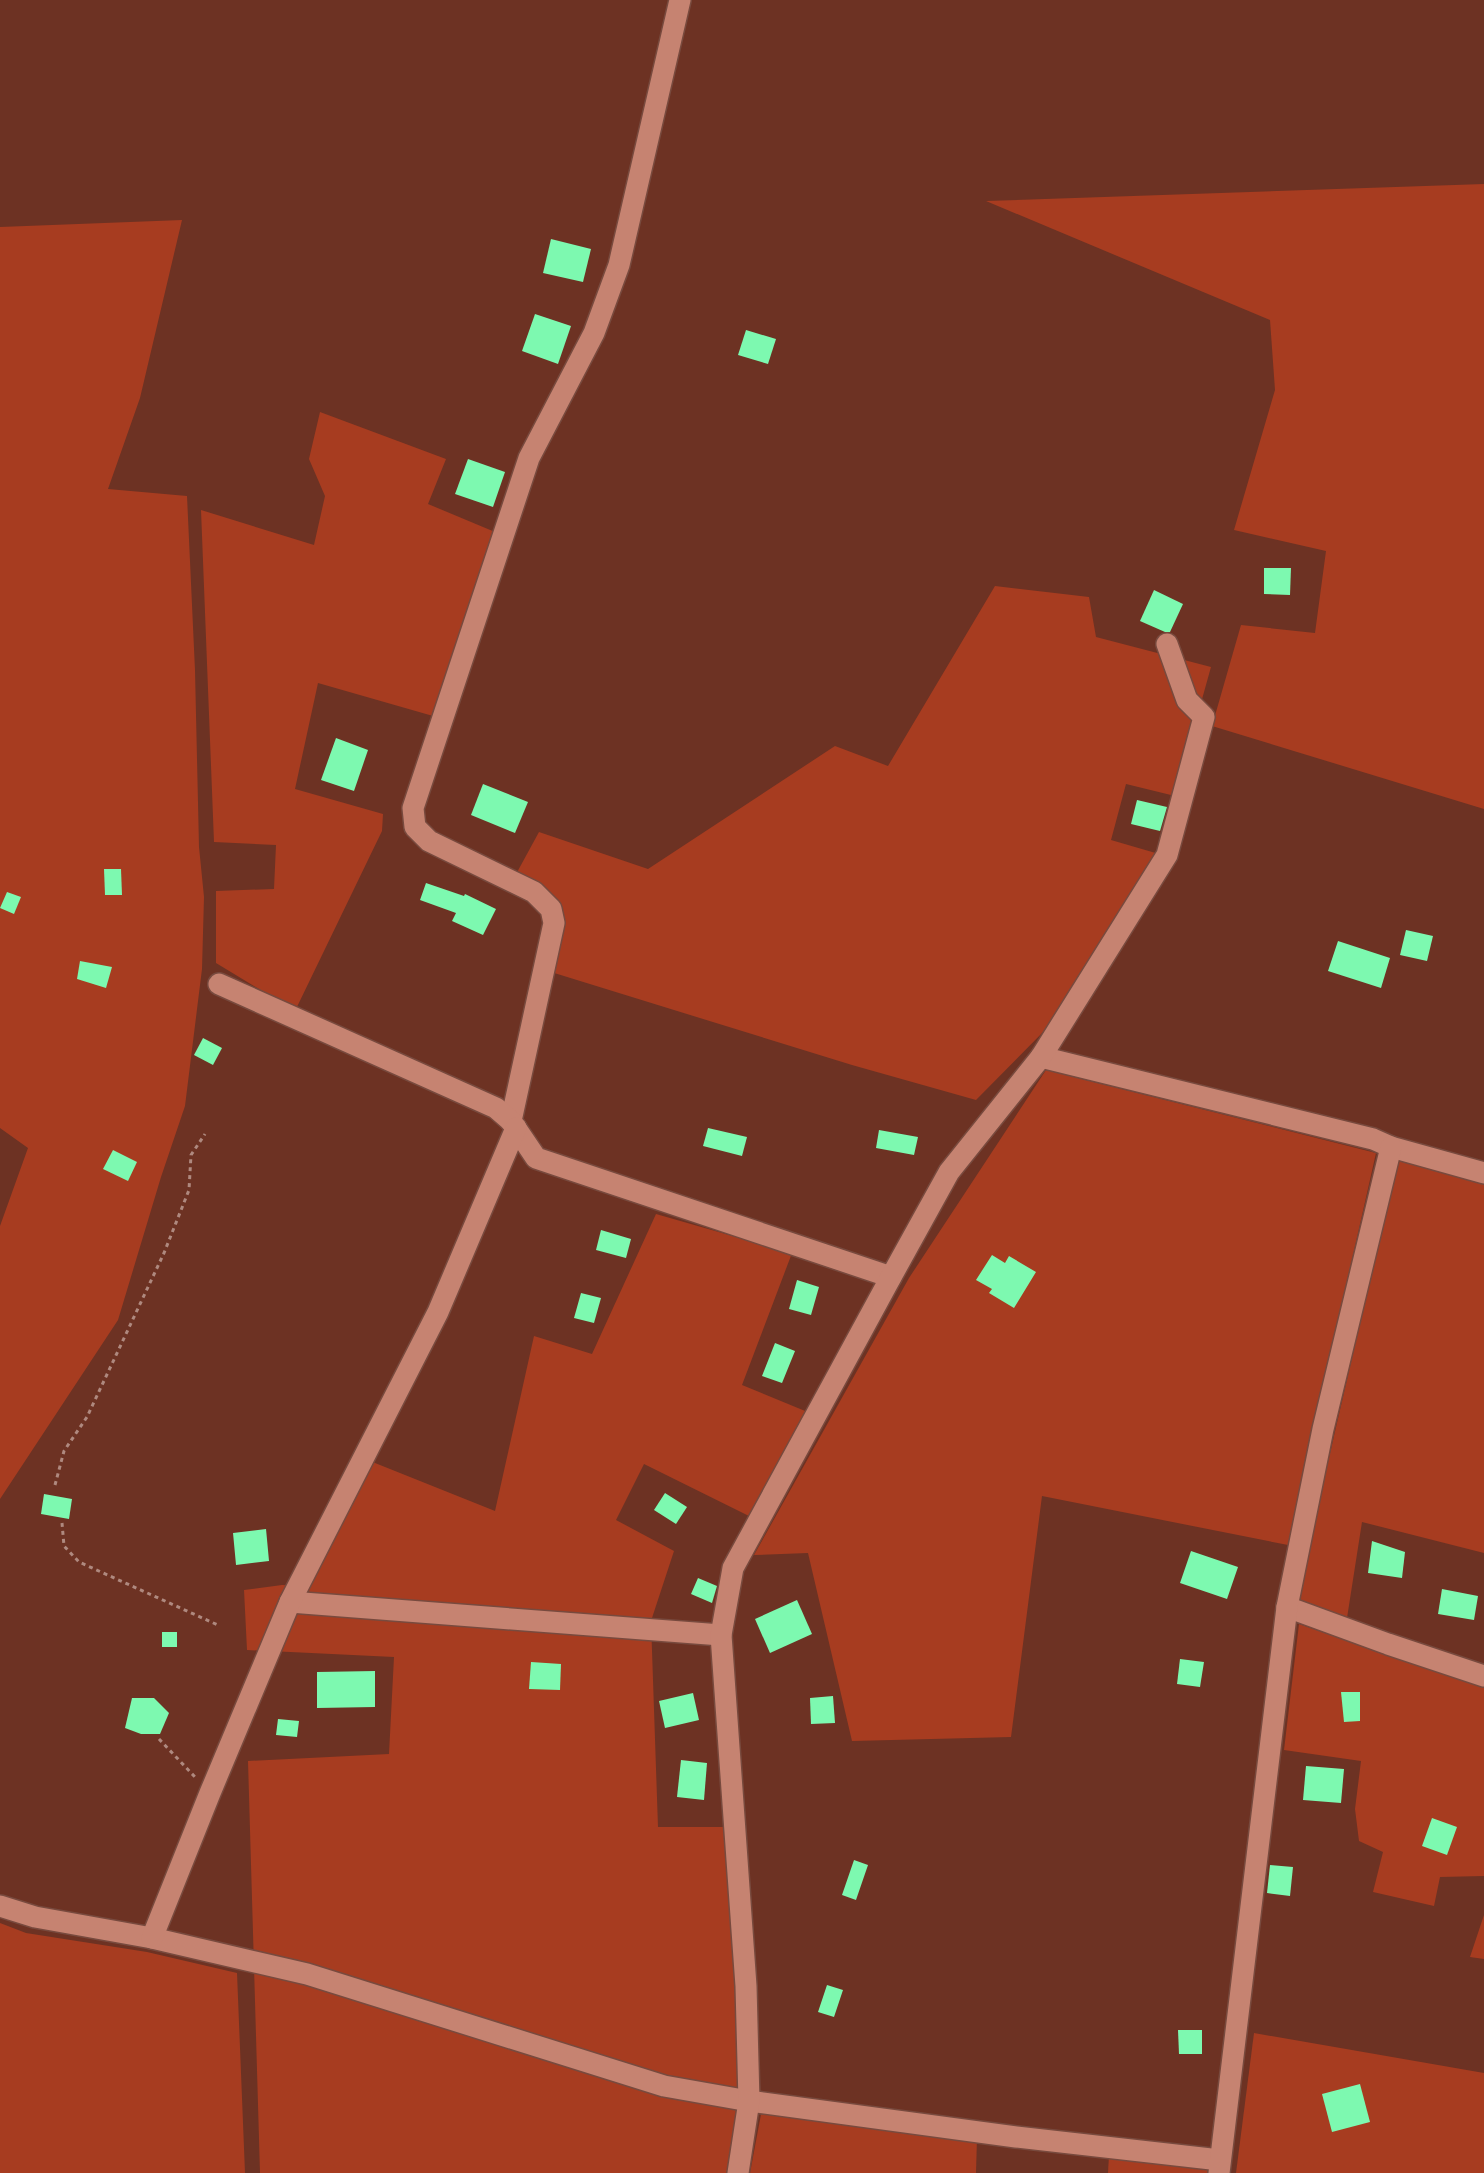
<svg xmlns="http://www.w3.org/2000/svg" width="1484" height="2173" font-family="'Work Sans',sans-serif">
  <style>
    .green { fill: #a73c20 }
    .building { fill: #7df9b0 }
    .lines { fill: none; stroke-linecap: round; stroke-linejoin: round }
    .minor-casing { stroke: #784a3e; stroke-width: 24 }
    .path { stroke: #af897f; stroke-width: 3; stroke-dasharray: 4 4; stroke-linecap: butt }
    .minor { stroke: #c68371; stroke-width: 21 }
  </style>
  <rect width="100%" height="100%" fill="#6d3223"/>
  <!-- green -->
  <g class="green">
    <path d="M 1484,184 L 1484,809 L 1212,726 L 1241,625 L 1315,633 L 1326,551 L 1234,530 L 1275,390 L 1270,320 L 986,201 Z"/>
    <path d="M 182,220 L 140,398 L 108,489 L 187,496 L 195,670 L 199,847 L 204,897 L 202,969 L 185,1106 L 161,1177 L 118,1320 L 0,1499 L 0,1226 L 28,1148 L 0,1128 L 0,227 Z"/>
    <path d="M 320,412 L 446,459 L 428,504 L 495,532 L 433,716 L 318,683 L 295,789 L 383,814 L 382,831 L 295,1011 L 216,963 L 216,891 L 274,889 L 276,845 L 214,842 L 201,510 L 314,545 L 325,496 L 309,459 Z"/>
    <path d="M 995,586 L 1089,597 L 1096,637 L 1211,667 L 1175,796 L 1126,784 L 1111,840 L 1159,854 L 1047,1028 L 976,1100 L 852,1065 L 551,972 L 560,924 L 515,876 L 539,832 L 648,869 L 835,746 L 888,766 Z"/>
    <path d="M 1046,1070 L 1376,1153 L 1288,1545 L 1042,1496 L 1011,1737 L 852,1741 L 808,1553 L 754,1555 L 909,1278 Z"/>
    <path d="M 1398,1158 L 1484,1182 L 1484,1553 L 1362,1522 L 1347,1618 L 1296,1601 Z"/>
    <path d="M 656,1214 L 792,1253 L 742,1385 L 810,1413 L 753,1518 L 644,1464 L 616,1520 L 674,1551 L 651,1621 L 658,1827 L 727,1827 L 741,2090 L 740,2113 L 727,2173 L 260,2173 L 248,1761 L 389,1754 L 394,1657 L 247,1650 L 244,1590 L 282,1585 L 307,1586 L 370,1461 L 495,1511 L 534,1336 L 592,1354 Z"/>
    <path d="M 1299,1624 L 1484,1687 L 1484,1876 L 1440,1877 L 1434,1906 L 1373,1892 L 1383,1852 L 1359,1841 L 1355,1809 L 1361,1761 L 1284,1750 Z"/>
    <path d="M 1484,1915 L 1484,1959 L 1470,1957 Z"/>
    <path d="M 0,1923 L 26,1933 L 147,1952 L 237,1973 L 245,2173 L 0,2173 Z"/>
    <path d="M 1254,2033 L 1484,2073 L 1484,2173 L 1236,2173 Z"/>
    <path d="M 762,2109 L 977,2137 L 976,2173 L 750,2173 Z"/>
    <path d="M 1109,2155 L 1214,2167 L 1213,2173 L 1108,2173 Z"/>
  </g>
  <!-- building -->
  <g class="building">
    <path d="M 551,239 L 591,249 L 583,282 L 543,273 Z"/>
    <path d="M 535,314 L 571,326 L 558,364 L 522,351 Z"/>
    <path d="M 746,330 L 776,339 L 768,364 L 738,355 Z"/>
    <path d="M 468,459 L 505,472 L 493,507 L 455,494 Z"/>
    <path d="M 1264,568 L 1291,568 L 1290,595 L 1264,594 Z"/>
    <path d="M 1154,590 L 1183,604 L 1170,632 L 1165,632 L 1140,621 Z"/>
    <path d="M 336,738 L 368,750 L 354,791 L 321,780 Z"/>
    <path d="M 483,784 L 528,802 L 515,833 L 471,815 Z"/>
    <path d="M 1137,800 L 1167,807 L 1160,831 L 1131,824 Z"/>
    <path d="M 104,869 L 121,869 L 122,895 L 105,895 Z"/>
    <path d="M 426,883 L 464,896 L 465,894 L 496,909 L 483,935 L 452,921 L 456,913 L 420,900 Z"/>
    <path d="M 7,892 L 21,897 L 14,914 L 0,908 Z"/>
    <path d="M 1406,930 L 1433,936 L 1427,961 L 1400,955 Z"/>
    <path d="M 1338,941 L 1390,958 L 1381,988 L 1328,971 Z"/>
    <path d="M 80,961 L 112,967 L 106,988 L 77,979 Z"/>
    <path d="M 203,1038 L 222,1048 L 213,1065 L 194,1055 Z"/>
    <path d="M 708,1128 L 747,1137 L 742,1156 L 703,1146 Z"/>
    <path d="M 879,1130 L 918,1137 L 914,1155 L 876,1148 Z"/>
    <path d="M 113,1150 L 137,1162 L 128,1181 L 103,1169 Z"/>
    <path d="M 601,1230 L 631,1239 L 626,1258 L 596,1250 Z"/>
    <path d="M 992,1255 L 1005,1263 L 1009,1256 L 1036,1272 L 1014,1308 L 989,1293 L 992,1289 L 976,1280 Z"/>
    <path d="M 797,1280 L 819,1287 L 811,1315 L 789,1309 Z"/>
    <path d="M 581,1293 L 601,1298 L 594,1323 L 574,1318 Z"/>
    <path d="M 775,1343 L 795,1351 L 782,1383 L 762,1376 Z"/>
    <path d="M 665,1493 L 687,1507 L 676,1524 L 654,1510 Z"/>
    <path d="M 44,1494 L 72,1499 L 69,1519 L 41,1514 Z"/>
    <path d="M 266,1529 L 269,1561 L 236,1565 L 233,1533 Z"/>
    <path d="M 1372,1541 L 1405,1552 L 1402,1578 L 1368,1573 Z"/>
    <path d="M 1191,1551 L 1238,1567 L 1227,1599 L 1180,1583 Z"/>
    <path d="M 698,1578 L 717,1586 L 712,1603 L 691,1594 Z"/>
    <path d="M 1442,1589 L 1478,1596 L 1474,1620 L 1438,1614 Z"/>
    <path d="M 797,1600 L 812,1634 L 770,1653 L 755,1619 Z"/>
    <rect x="162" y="1632" width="15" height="15"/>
    <path d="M 1180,1659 L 1204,1662 L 1200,1687 L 1177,1684 Z"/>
    <path d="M 531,1662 L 561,1664 L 560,1690 L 529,1689 Z"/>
    <path d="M 375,1671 L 375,1707 L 317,1708 L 317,1672 Z"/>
    <path d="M 1341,1692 L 1360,1692 L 1360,1721 L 1344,1722 Z"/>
    <path d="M 693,1693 L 699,1720 L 665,1728 L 659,1701 Z"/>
    <path d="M 833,1696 L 835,1723 L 811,1724 L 810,1698 Z"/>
    <path d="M 132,1698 L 154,1698 L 169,1713 L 160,1734 L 141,1734 L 125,1728 Z"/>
    <path d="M 278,1719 L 299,1721 L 297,1737 L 276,1735 Z"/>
    <path d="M 681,1760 L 707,1763 L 704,1800 L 677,1797 Z"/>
    <path d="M 1306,1766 L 1344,1769 L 1341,1803 L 1303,1800 Z"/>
    <path d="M 1432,1818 L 1457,1827 L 1447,1855 L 1422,1846 Z"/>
    <path d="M 854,1860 L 868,1865 L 856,1900 L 842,1895 Z"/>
    <path d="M 1270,1865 L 1293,1867 L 1290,1896 L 1267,1893 Z"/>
    <path d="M 827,1985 L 843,1990 L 834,2017 L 818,2012 Z"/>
    <path d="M 1178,2030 L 1202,2030 L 1202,2054 L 1179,2054 Z"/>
    <path d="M 1360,2084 L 1370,2122 L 1332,2132 L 1322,2094 Z"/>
  </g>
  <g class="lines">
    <!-- minor casing -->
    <g class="minor-casing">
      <g id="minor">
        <path d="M 680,0 L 619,265 L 594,333 L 529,458 L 413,808 L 415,827 L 429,841 L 534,892 L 551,909 L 554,923 L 511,1121 L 536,1158 L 891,1277"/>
        <path d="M 219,984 L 496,1108 L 511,1121"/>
        <path d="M 1041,1057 L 1373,1139 L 1391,1147 L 1484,1173"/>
        <path d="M 290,1602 L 721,1635"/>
        <path d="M 1287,1607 L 1388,1644 L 1484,1676"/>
        <path d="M 0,1906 L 35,1917 L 152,1938 L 307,1974 L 664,2086 L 749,2101 L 1016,2137 L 1220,2160"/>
        <path d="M 152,1938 L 210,1793 L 290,1602 L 438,1312 L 516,1128"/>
        <path d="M 738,2173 L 749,2101 L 746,1986 L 721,1635 L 733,1568 L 891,1277 L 949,1172 L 1041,1057 L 1167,855 L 1204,717 L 1187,700 L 1167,644"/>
        <path d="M 1219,2173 L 1287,1607 L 1323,1429 L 1391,1147"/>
      </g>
    </g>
    <!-- path -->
    <g class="path">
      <path d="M 55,1485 L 64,1451 L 87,1417 L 164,1253 L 189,1190 L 191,1155 L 205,1134"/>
      <path d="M 62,1523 L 64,1546 L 79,1562 L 220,1626"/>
      <path d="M 159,1739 L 195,1777"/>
    </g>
    <!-- minor -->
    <use href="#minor" class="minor"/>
  </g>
</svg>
